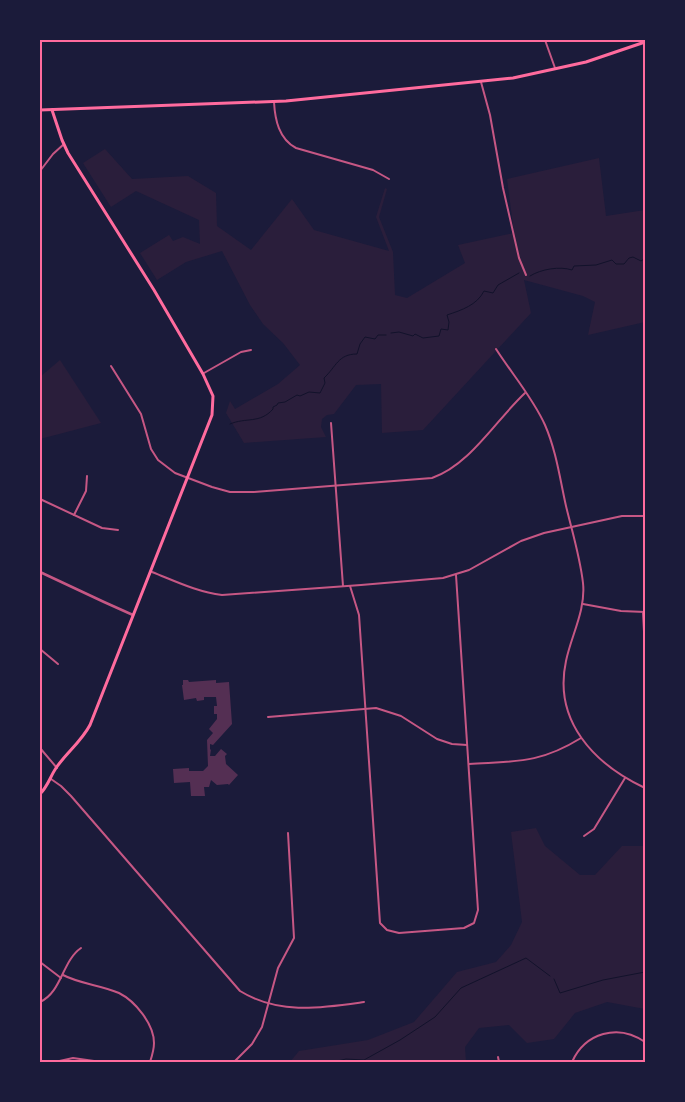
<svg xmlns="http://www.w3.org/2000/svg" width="685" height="1102" font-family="Literata,serif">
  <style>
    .green { fill: #2a1e3b }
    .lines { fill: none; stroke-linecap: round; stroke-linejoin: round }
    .stream { stroke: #12122b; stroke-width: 1 }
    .building { fill: #542f53 }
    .minor { stroke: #c65784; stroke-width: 2 }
    .tertiary { stroke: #c65784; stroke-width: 2.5 }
    .secondary { stroke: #ff6b9d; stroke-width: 3 }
    .primary { stroke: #ff6b9d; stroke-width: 3 }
    .neatline { fill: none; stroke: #ff6b9d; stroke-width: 2 }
  </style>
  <rect width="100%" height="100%" fill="#1b1b3a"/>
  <!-- green -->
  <g class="green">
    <path d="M 105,149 L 132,179 L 188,176 L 216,193 L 217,226 L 251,250 L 292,199 L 314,230 L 389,251 L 376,217 L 385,188 L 387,189 L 379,217 L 393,252 L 395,295 L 407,298 L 465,263 L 458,245 L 514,233 L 507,179 L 599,158 L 606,216 L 645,210 L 645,322 L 588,335 L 595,302 L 583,296 L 524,280 L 531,313 L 423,430 L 382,433 L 381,384 L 356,385 L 334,414 L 327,415 L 322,419 L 321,427 L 326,437 L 244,443 L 226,413 L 230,401 L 235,409 L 278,384 L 300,365 L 283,343 L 263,324 L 250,305 L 222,251 L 186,262 L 157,280 L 140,253 L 169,235 L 173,241 L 183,237 L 200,244 L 199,220 L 136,191 L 111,207 L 83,163 Z"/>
    <path d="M 60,360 L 101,423 L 40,439 L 40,377 Z"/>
    <path d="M 536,828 L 545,846 L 580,875 L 595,875 L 622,846 L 644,846 L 645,1009 L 607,1002 L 575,1013 L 554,1039 L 527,1043 L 509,1025 L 479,1028 L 465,1047 L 466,1062 L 290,1062 L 299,1051 L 368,1040 L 414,1022 L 457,972 L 496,962 L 511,945 L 522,922 L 511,832 Z"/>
  </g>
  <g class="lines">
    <!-- stream -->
    <g class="stream">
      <path d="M 530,276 C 541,269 560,266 572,270 L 574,266 L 596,265 L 612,260 L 616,264 L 624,264 L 629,258 L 633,257 L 641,261 L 644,259 L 645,254"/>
      <path d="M 391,333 L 399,332 L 413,336 L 415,334 L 423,338 L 439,336 L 441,329 L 448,330 L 449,322 L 447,315 C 462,310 477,305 484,291 L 493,293 L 498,285 L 519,273"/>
      <path d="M 230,424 C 246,417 260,424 273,409 L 273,407 L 277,405 L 278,403 L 285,402 L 297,395 L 300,396 L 309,392 L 320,393 L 325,383 L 324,378 C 336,367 338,354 357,354 L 360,344 L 365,337 L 375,339 L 378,335 L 386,335"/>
      <path d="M 554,979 L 560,993 L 603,980 L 645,972"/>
      <path d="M 333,1062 L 346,1059 L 364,1060 L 400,1040 L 435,1017 L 461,988 L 526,958 L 550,976"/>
    </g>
  </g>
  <!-- building -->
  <path class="building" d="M 183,680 L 188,680 L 189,682 L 216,680 L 216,683 L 229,682 L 232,724 L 213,745 L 210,744 L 210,750 L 211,749 L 210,756 L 215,756 L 221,749 L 227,754 L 225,756 L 226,764 L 238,775 L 229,785 L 228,784 L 217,785 L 211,780 L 209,787 L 204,787 L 205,796 L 191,796 L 190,782 L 174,783 L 173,769 L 189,768 L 189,771 L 203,771 L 208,766 L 207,740 L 213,733 L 209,729 L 217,719 L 217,714 L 214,714 L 214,706 L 217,706 L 216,697 L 204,697 L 204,700 L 197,701 L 196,698 L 184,700 L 182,685 L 183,685 Z"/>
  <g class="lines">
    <!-- minor -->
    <g class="minor">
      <path d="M 545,40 L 555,68"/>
      <path d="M 481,82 L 490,115 L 503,188 L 519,258 L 526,275"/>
      <path d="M 274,102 C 275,120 279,139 296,148 L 373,170 L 389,179"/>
      <path d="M 40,171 L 53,154 L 64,144"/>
      <path d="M 496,349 C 512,374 533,398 545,425 C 556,450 560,479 566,506 C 572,531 580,557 583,583 C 586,610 571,636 566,661 C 553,721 594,764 645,788"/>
      <path d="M 111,366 L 141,414 L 151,449 L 158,460 L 175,473 L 212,487 L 230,492 L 254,492 L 432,478 C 470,465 496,420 525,393"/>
      <path d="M 204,373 L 241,352 L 251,350"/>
      <path d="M 331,423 L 343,586"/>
      <path d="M 40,499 L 102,528 L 118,530"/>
      <path d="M 74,515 L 86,491 L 87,476"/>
      <path d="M 152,572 C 175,581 197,592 222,595 L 361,585 L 443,578 L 469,570 L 521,541 L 544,533 L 622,516 L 645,516"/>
      <path d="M 350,586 L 359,615 L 380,923 L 387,930 L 399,933 L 464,928 L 474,923 L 478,910 L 456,575"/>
      <path d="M 583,604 L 621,611 L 645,612"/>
      <path d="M 643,613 L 645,650"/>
      <path d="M 40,649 L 58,664"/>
      <path d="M 268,717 L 376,708 L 401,716 L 437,739 L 452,744 L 467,745"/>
      <path d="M 40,748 L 57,768"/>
      <path d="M 469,764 C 515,761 539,764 581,738"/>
      <path d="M 51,779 L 61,786 L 71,796 L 240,991 C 279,1015 321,1008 364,1002"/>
      <path d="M 584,836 L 594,829 L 625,778"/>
      <path d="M 40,962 L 61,978"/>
      <path d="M 63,975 C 80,984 101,985 119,993 C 135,1001 154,1024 154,1043 C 154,1049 152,1056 150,1062"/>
      <path d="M 40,1002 C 62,992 62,961 81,948"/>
      <path d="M 498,1057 L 499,1062"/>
      <path d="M 55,1062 L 73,1058 L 101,1062"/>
      <path d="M 234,1062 L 252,1044 L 262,1027 L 278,968 L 294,938 L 288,833"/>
      <path d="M 572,1062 C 585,1033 618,1023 645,1042"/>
    </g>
    <!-- tertiary -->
    <path class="tertiary" d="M 40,572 L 104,602 L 133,615"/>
    <!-- secondary -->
    <path class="secondary" d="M 40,794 C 48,786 50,777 56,768 C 67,752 81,742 90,725 L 212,415 L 213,396 L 203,374 L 154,290 L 68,153 L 62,140 L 52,110"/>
    <!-- primary -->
    <path class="primary" d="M 40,110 L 286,101 L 513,78 L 586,62 L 645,42"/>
  </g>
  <!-- border -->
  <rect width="685" height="1102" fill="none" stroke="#1b1b3a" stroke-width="82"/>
  <rect x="41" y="41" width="603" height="1020" class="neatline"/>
</svg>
